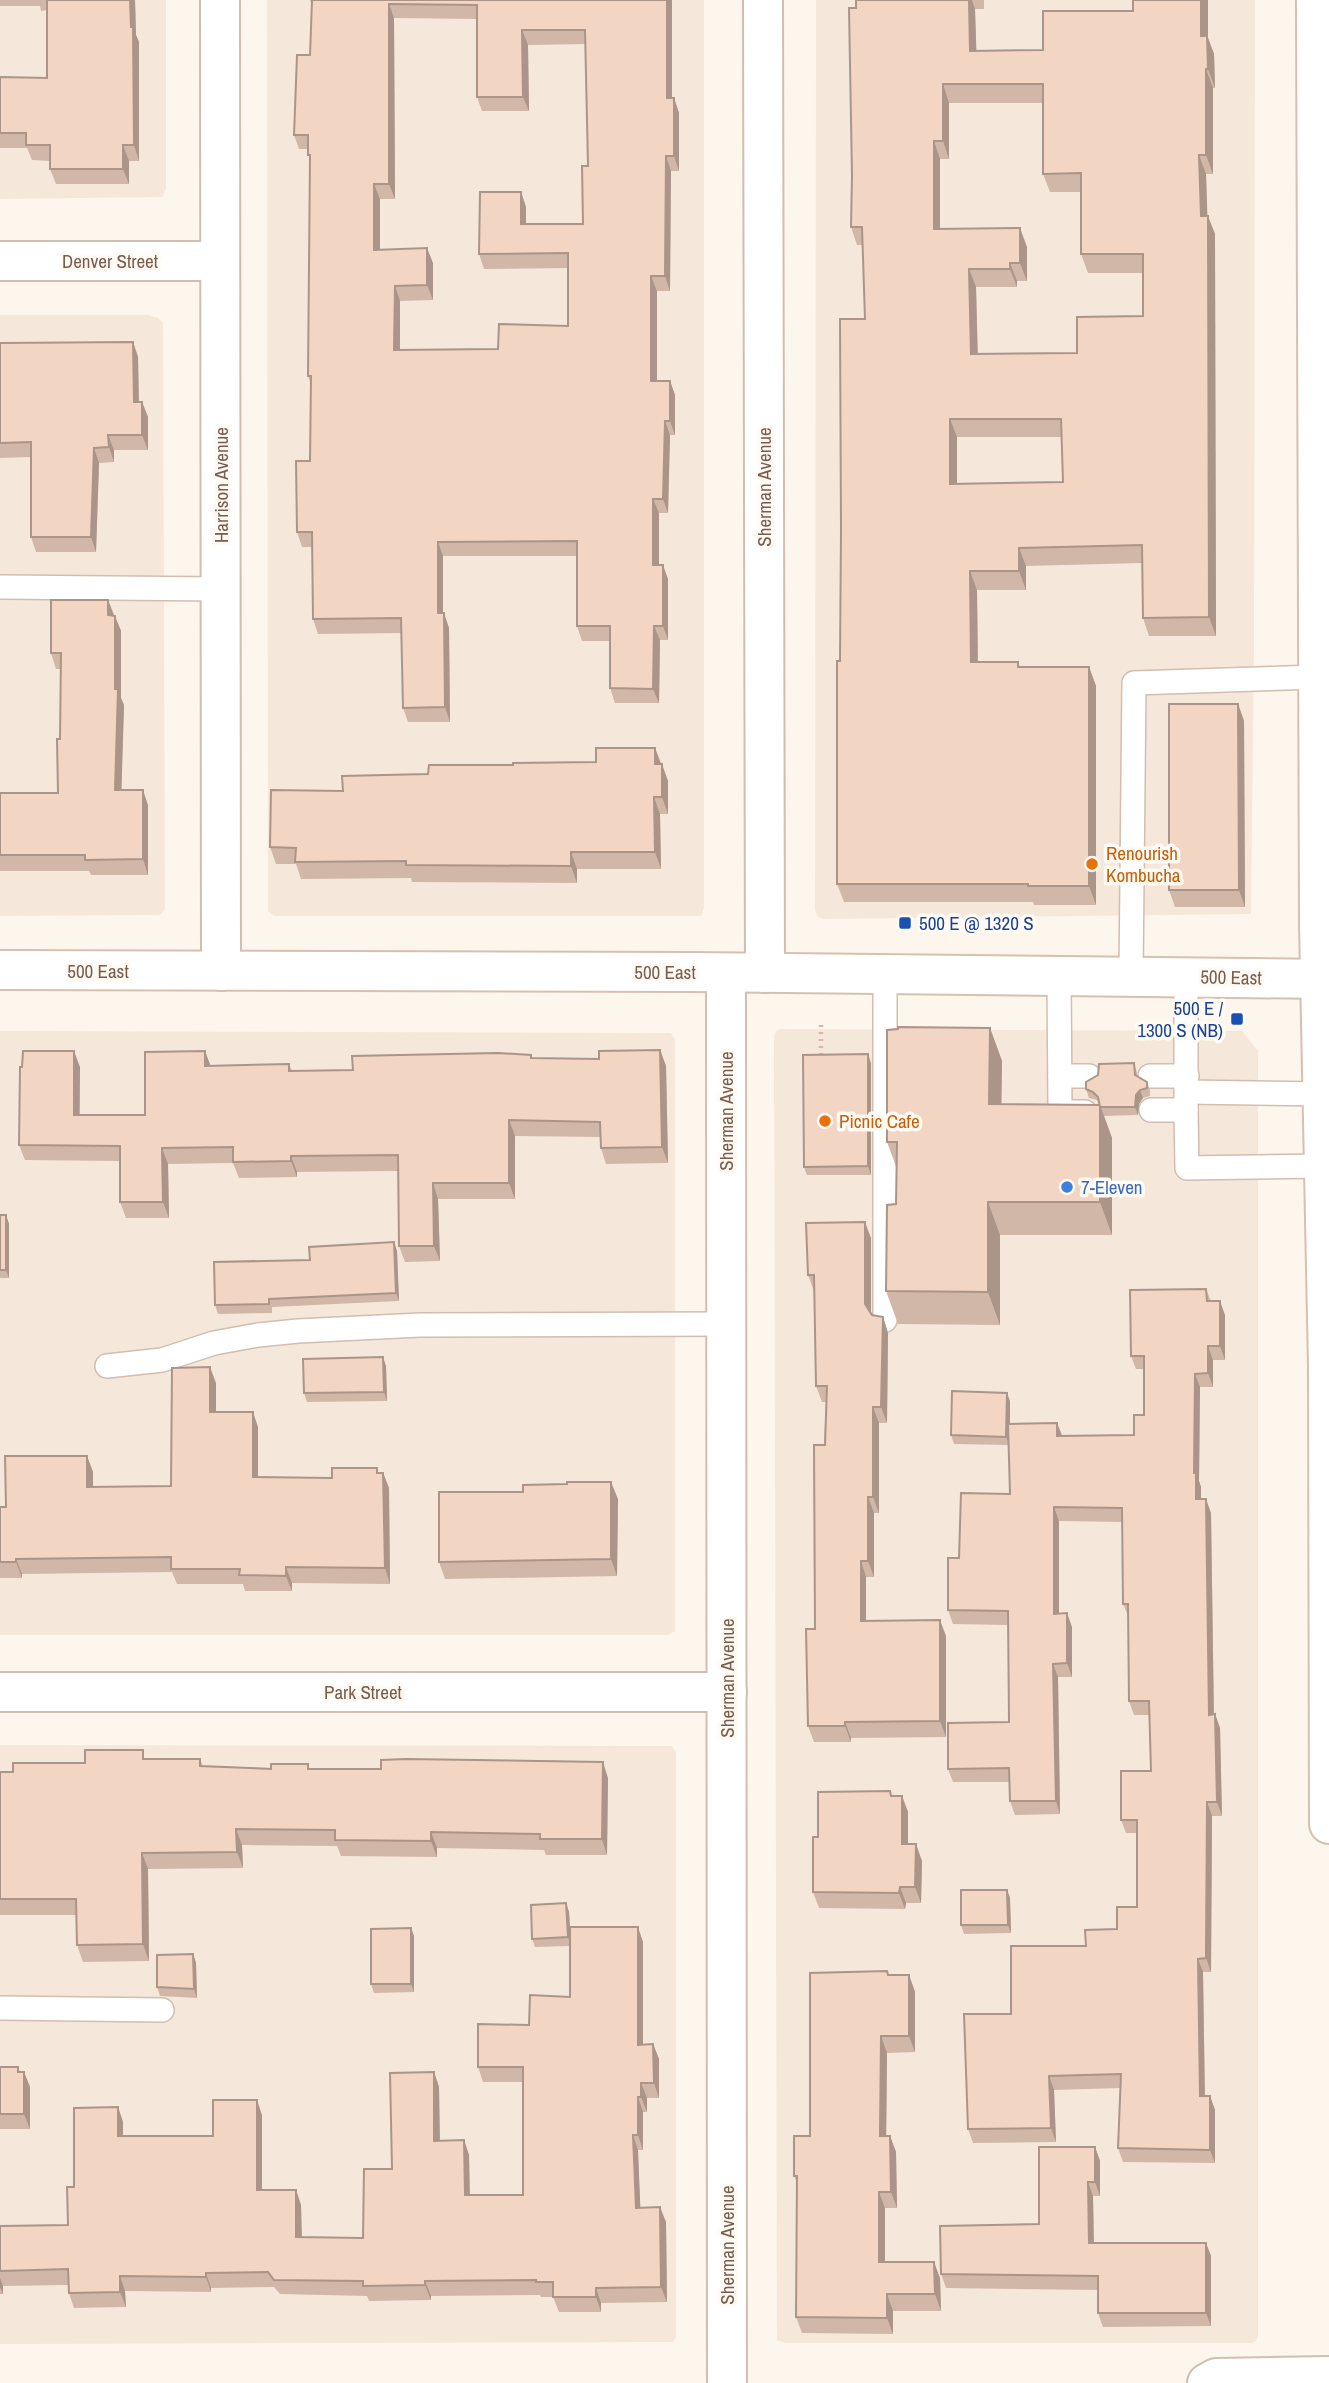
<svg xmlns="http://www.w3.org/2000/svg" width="1329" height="2383" font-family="'Archivo Narrow',sans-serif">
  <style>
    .residential { fill: #f5e8da }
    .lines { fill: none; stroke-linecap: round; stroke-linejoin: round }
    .lane-casing { stroke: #d1beb0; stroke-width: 26 }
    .street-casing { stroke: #d1beb0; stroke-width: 42 }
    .secondary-casing { stroke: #d6c0b0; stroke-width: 42 }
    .path { stroke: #d9b8a5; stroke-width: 4.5; stroke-dasharray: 2 5; stroke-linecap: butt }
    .lane { stroke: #fff; stroke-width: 23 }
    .street { stroke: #fff; stroke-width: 38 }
    .secondary { stroke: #fff; stroke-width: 38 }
    .wall { fill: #d1b7a8; fill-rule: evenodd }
    .shaded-wall { fill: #aa9588 }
    .building { fill: #f3d5c3; stroke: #aa9588; stroke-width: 2; fill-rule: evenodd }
    .food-dot { fill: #e8710a; stroke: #fffaf3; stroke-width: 2.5 }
    .transit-dot { fill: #1a4fb4; stroke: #fffaf3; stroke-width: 2.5 }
    .shop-dot { fill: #3f7fe0; stroke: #fffaf3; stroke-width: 2.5 }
    .labels { text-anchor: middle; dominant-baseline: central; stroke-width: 7; stroke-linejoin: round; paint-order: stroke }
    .street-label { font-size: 19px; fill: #7a5c4d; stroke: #fffaf3 }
    .food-label { font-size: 19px; fill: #c56008; stroke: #fffaf3; text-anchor: start }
    .transit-label { font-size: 19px; fill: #164399; stroke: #fffaf3; text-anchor: start }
    .shop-label { font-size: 19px; fill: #366cbe; stroke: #fffaf3; text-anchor: start }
  </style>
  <rect width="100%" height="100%" fill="#fdf6ec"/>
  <!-- residential -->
  <g class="residential">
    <path d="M 0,0 L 166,0 L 166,189 L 162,197 L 0,199 Z"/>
    <path d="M 267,0 L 704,0 L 704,908 L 701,916 L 274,916 L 268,911 Z"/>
    <path d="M 816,0 L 1255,0 L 1254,648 L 1251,914 L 824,919 L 818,917 L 815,910 Z"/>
    <path d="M 0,315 L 148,315 L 158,318 L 163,323 L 165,909 L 160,915 L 0,916 Z"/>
    <path d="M 780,1029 L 1242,1031 L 1258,1051 L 1258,2336 L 1256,2341 L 1252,2343 L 785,2343 L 777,2340 L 774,1037 L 776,1031 Z"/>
    <path d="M 0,1031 L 671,1033 L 675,1040 L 675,1631 L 668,1635 L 0,1635 Z"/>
    <path d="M 0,1745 L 672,1746 L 676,1753 L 676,2337 L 673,2342 L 0,2344 Z"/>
  </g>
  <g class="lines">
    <!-- lane casing -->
    <g class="lane-casing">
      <g id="lane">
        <path d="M 0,587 L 221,589"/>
        <path d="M 885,974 L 885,1320"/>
        <path d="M 1059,975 L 1060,1112 L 1085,1112"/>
        <path d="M 1131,976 L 1134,683 L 1318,677"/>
        <path d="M 1060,1076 L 1089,1076"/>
        <path d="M 1150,1076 L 1187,1076"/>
        <path d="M 1187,1092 L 1324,1094"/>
        <path d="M 1151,1110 L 1186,1110 L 1186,976"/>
        <path d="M 1186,1110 L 1187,1168 L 1325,1166"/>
        <path d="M 107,1366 L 162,1360 L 214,1343 L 258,1335 L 298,1331 L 420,1325 L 726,1324"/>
        <path d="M 0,2008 L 162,2010"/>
      </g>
    </g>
    <!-- street casing -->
    <g class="street-casing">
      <g id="street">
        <path d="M 220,0 L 221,971"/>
        <path d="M 763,0 L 765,973"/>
        <path d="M 0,261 L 220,261"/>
        <path d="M 726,973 L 727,2383"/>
        <path d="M 0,1692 L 727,1692"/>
        <path d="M 1207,2383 L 1216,2378 L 1329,2376"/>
      </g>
    </g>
    <!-- secondary casing -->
    <g class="secondary-casing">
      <g id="secondary">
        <path d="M 1316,0 L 1319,923 L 1328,1366 L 1329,1824"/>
        <path d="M 0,970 L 691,972 L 1329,979"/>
      </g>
    </g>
    <!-- path -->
    <path class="path" d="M 821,1025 L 821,1059"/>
    <!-- lane -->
    <use href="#lane" class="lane"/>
    <!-- street -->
    <use href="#street" class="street"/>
    <!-- secondary -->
    <use href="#secondary" class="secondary"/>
  </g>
  <!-- wall -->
  <g class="wall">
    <path d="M 0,0 L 135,0 L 136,35 L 139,42 L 139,161 L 129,161 L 129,184 L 56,184 L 50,169 L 50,161 L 32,160 L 27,148 L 0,148 L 0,77 L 47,78 L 47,10 L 41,11 L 40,6 L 0,6 Z"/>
    <path d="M 310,0 L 672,0 L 672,98 L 674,98 L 679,113 L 679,171 L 671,171 L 670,291 L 657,291 L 657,381 L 670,381 L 675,395 L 675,435 L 670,435 L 668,513 L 659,513 L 659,565 L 668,579 L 668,640 L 660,640 L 659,703 L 615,703 L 610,688 L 610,641 L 582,641 L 577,626 L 577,556 L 443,556 L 443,613 L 449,628 L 450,722 L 408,722 L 403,708 L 402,633 L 318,634 L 313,619 L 312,547 L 302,547 L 297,532 L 310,461 L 310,382 L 308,376 L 310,160 L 308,155 L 308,149 L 299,149 L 294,135 L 310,55 L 312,5 ZM 394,18 L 477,19 L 477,97 L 482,111 L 529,111 L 528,45 L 586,44 L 588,166 L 583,224 L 526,224 L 526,207 L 521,192 L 479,254 L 484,269 L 568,268 L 568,326 L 498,349 L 400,350 L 400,301 L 433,300 L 433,263 L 380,250 L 380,199 L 395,199 Z"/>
    <path d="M 856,0 L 984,0 L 984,9 L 975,9 L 976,51 L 1043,50 L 1133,11 L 1208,0 L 1208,38 L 1214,54 L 1215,88 L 1213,88 L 1213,174 L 1206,174 L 1207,216 L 1215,234 L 1216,636 L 1149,636 L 1143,618 L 1142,563 L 1026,566 L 1026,590 L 977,590 L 978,662 L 1018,662 L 1020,667 L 1089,667 L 1096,686 L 1096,905 L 1034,905 L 1033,902 L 844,902 L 837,884 L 840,661 L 865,319 L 863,245 L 857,245 L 851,227 ZM 949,103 L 1043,103 L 1043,174 L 1050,192 L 1081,192 L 1081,254 L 1088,273 L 1143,273 L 1143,316 L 1077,353 L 978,354 L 976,287 L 1017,287 L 1017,281 L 1027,281 L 1027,247 L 940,229 L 940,159 L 949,159 ZM 957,437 L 1062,437 L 1063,482 L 957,484 Z"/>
    <path d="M 133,342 L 138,357 L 139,402 L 142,402 L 148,417 L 148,450 L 114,450 L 114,462 L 99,463 L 96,552 L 36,552 L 31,537 L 31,457 L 0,458 L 0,343 Z"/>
    <path d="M 108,600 L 121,631 L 121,698 L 124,705 L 121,790 L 148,805 L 148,875 L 91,875 L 89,871 L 0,871 L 0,793 L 58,793 L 60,739 L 61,669 L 56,669 L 51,653 Z"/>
    <path d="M 1238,704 L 1244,721 L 1245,907 L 1175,907 L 1169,890 Z"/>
    <path d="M 655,748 L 668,781 L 668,814 L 660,814 L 661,869 L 577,869 L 577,883 L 412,882 L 411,878 L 301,879 L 296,864 L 276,864 L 270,847 L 343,791 L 428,774 L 513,765 L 596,762 Z"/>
    <path d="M 990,1028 L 1002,1061 L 1001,1104 L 1099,1105 L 1099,1103 L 1097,1100 L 1089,1098 L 1086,1089 L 1134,1063 L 1138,1076 L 1147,1082 L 1150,1090 L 1150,1096 L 1143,1098 L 1139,1104 L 1138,1115 L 1104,1116 L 1112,1138 L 1112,1235 L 1000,1235 L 1000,1325 L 898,1324 L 886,1291 L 896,1204 L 897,1169 L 887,1142 Z"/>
    <path d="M 660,1050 L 666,1066 L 668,1163 L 606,1164 L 601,1148 L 601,1137 L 515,1136 L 515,1199 L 438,1199 L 440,1261 L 405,1262 L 399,1246 L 398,1171 L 297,1172 L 297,1177 L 239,1178 L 233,1163 L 168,1164 L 169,1218 L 126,1218 L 120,1202 L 120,1161 L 25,1160 L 19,1145 L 22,1067 L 80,1067 L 80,1115 L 145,1115 L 205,1051 L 210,1066 L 289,1064 L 292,1071 L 353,1070 L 531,1055 L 532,1058 L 599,1059 Z"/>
    <path d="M 871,1063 L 871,1175 L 807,1175 L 804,1167 Z"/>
    <path d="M 0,1215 L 6,1215 L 9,1224 L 9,1278 L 0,1278 Z"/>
    <path d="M 871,1238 L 871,1315 L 883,1317 L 888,1333 L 887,1423 L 879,1423 L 879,1513 L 874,1513 L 874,1577 L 866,1577 L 866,1621 L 946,1636 L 946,1737 L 851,1738 L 851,1742 L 814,1742 L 808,1726 L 815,1629 L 826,1402 L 822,1402 L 816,1386 L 814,1291 L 808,1275 Z"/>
    <path d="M 394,1242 L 397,1251 L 399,1301 L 272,1307 L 272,1313 L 218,1314 L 215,1305 L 310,1260 Z"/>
    <path d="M 1206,1289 L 1211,1301 L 1225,1315 L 1225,1360 L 1213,1360 L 1213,1387 L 1200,1387 L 1199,1481 L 1201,1487 L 1201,1499 L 1211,1513 L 1214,1715 L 1215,1714 L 1220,1728 L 1222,1816 L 1212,1816 L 1211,1972 L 1203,1972 L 1205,2096 L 1210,2096 L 1215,2110 L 1215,2163 L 1123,2162 L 1118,2148 L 1120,2088 L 1054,2090 L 1056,2142 L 973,2143 L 968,2129 L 1011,2014 L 1086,1946 L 1117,1929 L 1137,1907 L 1137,1833 L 1126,1833 L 1121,1820 L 1151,1771 L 1149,1715 L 1134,1715 L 1129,1701 L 1129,1618 L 1123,1604 L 1122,1522 L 1059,1521 L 1059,1614 L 1072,1627 L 1072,1677 L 1058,1677 L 1060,1814 L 1015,1815 L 1010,1801 L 1009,1782 L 953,1782 L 948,1769 L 1009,1722 L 1008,1625 L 953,1624 L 948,1610 L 959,1558 L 1010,1494 L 1009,1445 L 954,1444 L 951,1435 L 1010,1401 L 1010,1424 L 1057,1423 L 1062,1435 L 1134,1435 L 1144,1415 L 1144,1369 L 1136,1369 L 1131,1356 Z"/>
    <path d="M 386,1366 L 387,1401 L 307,1402 L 304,1393 Z"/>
    <path d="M 216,1383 L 216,1412 L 258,1427 L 258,1477 L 332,1478 L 377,1468 L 378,1473 L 383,1473 L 389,1488 L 390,1584 L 292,1583 L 292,1591 L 245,1591 L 243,1584 L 177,1584 L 172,1572 L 22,1574 L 22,1578 L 0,1578 L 0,1507 L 6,1507 L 87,1456 L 93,1472 L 93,1487 L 171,1486 Z"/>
    <path d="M 567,1484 L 618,1499 L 617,1576 L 445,1579 L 439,1562 L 523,1492 Z"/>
    <path d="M 146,1759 L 200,1759 L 203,1766 L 608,1778 L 607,1855 L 546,1855 L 544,1850 L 437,1848 L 437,1857 L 341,1856 L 337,1846 L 242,1845 L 243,1868 L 148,1869 L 149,1961 L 83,1962 L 77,1945 L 77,1915 L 0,1915 L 0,1772 L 13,1772 L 85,1763 Z"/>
    <path d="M 892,1796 L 902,1796 L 908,1812 L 908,1844 L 922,1861 L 921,1903 L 906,1903 L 905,1909 L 819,1908 L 813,1892 L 818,1837 Z"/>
    <path d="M 1007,1890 L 1010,1898 L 1011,1933 L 964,1934 L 961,1925 Z"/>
    <path d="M 566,1903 L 569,1912 L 570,1927 L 643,1942 L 643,2045 L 653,2044 L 659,2059 L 659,2098 L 647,2098 L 647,2112 L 643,2112 L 643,2150 L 638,2150 L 640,2208 L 666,2222 L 667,2302 L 601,2303 L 601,2312 L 559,2312 L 553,2297 L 541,2297 L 540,2295 L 431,2296 L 431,2300 L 369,2301 L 367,2296 L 280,2294 L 274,2287 L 211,2288 L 211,2292 L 125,2291 L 126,2307 L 74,2308 L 69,2293 L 68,2285 L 3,2286 L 3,2294 L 0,2294 L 0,2226 L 68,2225 L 74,2187 L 118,2107 L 123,2122 L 123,2136 L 213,2136 L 262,2115 L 262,2190 L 296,2190 L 301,2205 L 302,2237 L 363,2238 L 434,2072 L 439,2087 L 440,2141 L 464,2140 L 469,2155 L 470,2195 L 523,2195 L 523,2082 L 483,2082 L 478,2067 L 529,2025 L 570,1997 L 570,1946 L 535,1947 L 532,1939 Z"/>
    <path d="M 411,1928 L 414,1936 L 414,1992 L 374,1993 L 371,1984 Z"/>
    <path d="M 193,1954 L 196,1963 L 197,1998 L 160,1996 L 157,1987 Z"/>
    <path d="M 887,1971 L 889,1975 L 909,1975 L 915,1992 L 915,2052 L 887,2053 L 886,2136 L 890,2136 L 896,2152 L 897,2208 L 885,2208 L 885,2262 L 940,2278 L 941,2311 L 893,2311 L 893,2334 L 802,2333 L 796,2317 L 797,2183 L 794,2176 L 810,2136 Z"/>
    <path d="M 0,2067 L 18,2067 L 20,2072 L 24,2072 L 30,2087 L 30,2129 L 0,2129 Z"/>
    <path d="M 1095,2147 L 1100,2161 L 1100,2196 L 1093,2196 L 1094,2243 L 1206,2243 L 1211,2256 L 1211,2326 L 1103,2327 L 1098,2313 L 1098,2290 L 946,2288 L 941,2274 L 1039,2224 Z"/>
  </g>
  <!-- shaded-wall -->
  <g class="shaded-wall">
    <path d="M 130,0 L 135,0 L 136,35 L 139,42 L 139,161 L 134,145 Z"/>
    <path d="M 667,0 L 672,0 L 672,113 L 667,98 Z"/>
    <path d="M 969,0 L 972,0 L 975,9 L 977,69 L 970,51 Z"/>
    <path d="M 1201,0 L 1208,0 L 1208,38 L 1214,54 L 1215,88 L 1208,69 L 1201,36 Z"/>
    <path d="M 389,4 L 394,18 L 395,199 L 389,184 Z"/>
    <path d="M 522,30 L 528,45 L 529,111 L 523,97 Z"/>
    <path d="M 1206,69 L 1213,88 L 1213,174 L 1206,155 Z"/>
    <path d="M 943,84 L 949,103 L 949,159 L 943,141 Z"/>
    <path d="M 674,98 L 679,113 L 679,171 L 674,156 Z"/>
    <path d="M 934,141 L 940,159 L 940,247 L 934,229 Z"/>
    <path d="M 123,145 L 129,161 L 129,184 L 123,169 Z"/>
    <path d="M 1199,155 L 1206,174 L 1208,234 L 1201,216 Z"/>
    <path d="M 666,156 L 671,171 L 670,291 L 665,276 Z"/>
    <path d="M 374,184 L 380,199 L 380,265 L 374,250 Z"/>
    <path d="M 521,192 L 526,207 L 526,238 L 521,224 Z"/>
    <path d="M 1208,216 L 1215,234 L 1216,636 L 1209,617 Z"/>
    <path d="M 1020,228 L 1027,247 L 1027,281 L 1020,263 Z"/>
    <path d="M 427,248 L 433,263 L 433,300 L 427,285 Z"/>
    <path d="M 1010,263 L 1017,281 L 1017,287 L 1010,269 Z"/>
    <path d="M 969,269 L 976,287 L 978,373 L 971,354 Z"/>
    <path d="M 651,276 L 657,291 L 657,395 L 651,381 Z"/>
    <path d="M 395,286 L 400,301 L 400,365 L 394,350 Z"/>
    <path d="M 133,342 L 138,357 L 139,417 L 134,402 Z"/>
    <path d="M 670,381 L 675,395 L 675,435 L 670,421 Z"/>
    <path d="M 142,402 L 148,417 L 148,450 L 142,435 Z"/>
    <path d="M 950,419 L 957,437 L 957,503 L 950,484 Z"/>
    <path d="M 665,421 L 670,435 L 668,513 L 663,499 Z"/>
    <path d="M 108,435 L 114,450 L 114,462 L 109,447 Z"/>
    <path d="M 94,448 L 99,463 L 96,552 L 91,537 Z"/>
    <path d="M 653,499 L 659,513 L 659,579 L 653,565 Z"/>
    <path d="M 438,542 L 443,556 L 443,628 L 438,613 Z"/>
    <path d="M 1019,548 L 1026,566 L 1026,590 L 1019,571 Z"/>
    <path d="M 663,565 L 668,579 L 668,640 L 663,626 Z"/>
    <path d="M 970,571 L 977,590 L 978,680 L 971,662 Z"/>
    <path d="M 108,600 L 114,616 L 108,615 Z"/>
    <path d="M 444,613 L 449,628 L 450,722 L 445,707 Z"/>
    <path d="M 115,616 L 121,631 L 121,698 L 124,705 L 121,806 L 115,790 Z"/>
    <path d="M 654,626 L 660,640 L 659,703 L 653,689 Z"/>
    <path d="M 1089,667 L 1096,686 L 1096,905 L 1089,886 Z"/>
    <path d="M 1238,704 L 1244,721 L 1245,907 L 1239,890 Z"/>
    <path d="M 655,748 L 661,764 L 655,764 Z"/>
    <path d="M 662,764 L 668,781 L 668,814 L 662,797 Z"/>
    <path d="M 143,790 L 148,805 L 148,875 L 143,859 Z"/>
    <path d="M 654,797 L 660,814 L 661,869 L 655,852 Z"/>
    <path d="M 571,852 L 577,869 L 577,883 L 571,866 Z"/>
    <path d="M 990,1028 L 1002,1061 L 1001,1137 L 989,1104 Z"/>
    <path d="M 660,1050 L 666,1066 L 668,1163 L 662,1147 Z"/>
    <path d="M 74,1051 L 80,1067 L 79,1131 L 74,1115 Z"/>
    <path d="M 205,1051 L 211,1067 L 205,1066 Z"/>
    <path d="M 868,1054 L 871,1063 L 871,1175 L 868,1166 Z"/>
    <path d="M 1140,1090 L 1143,1098 L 1139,1104 L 1138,1115 L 1135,1107 L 1136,1095 Z"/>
    <path d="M 1100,1105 L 1112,1138 L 1112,1235 L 1100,1202 Z"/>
    <path d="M 509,1120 L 515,1136 L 515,1199 L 509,1183 Z"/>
    <path d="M 162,1148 L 168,1164 L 169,1218 L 163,1202 Z"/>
    <path d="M 291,1156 L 297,1172 L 297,1177 L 291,1161 Z"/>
    <path d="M 433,1183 L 438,1199 L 440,1261 L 434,1246 Z"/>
    <path d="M 988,1202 L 1000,1235 L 1000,1325 L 988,1292 Z"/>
    <path d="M 6,1215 L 9,1224 L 9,1278 L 6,1270 Z"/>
    <path d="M 865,1222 L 871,1238 L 871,1321 L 865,1304 Z"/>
    <path d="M 394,1242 L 397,1251 L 399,1301 L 396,1293 Z"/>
    <path d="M 1220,1301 L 1225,1315 L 1225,1360 L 1220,1346 Z"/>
    <path d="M 883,1317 L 888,1333 L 887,1423 L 881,1407 Z"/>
    <path d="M 1208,1346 L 1213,1360 L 1213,1387 L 1208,1373 Z"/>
    <path d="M 383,1357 L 386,1366 L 387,1401 L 384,1392 Z"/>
    <path d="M 210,1367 L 216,1383 L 216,1427 L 210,1412 Z"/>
    <path d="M 1195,1374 L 1200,1387 L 1199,1481 L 1201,1487 L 1201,1513 L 1196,1499 L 1194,1473 Z"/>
    <path d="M 1007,1393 L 1010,1401 L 1010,1445 L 1006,1437 Z"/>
    <path d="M 873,1407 L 879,1423 L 879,1513 L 873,1497 Z"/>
    <path d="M 253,1412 L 258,1427 L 258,1493 L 253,1477 Z"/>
    <path d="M 1057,1423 L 1062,1436 L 1057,1436 Z"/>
    <path d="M 87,1456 L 93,1472 L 93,1503 L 87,1487 Z"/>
    <path d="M 383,1473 L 389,1488 L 390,1584 L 385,1568 Z"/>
    <path d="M 611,1482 L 618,1499 L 617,1576 L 611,1559 Z"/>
    <path d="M 868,1497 L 874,1513 L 874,1577 L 868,1561 Z"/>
    <path d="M 1206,1499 L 1211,1513 L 1214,1729 L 1209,1715 Z"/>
    <path d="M 1054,1507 L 1059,1521 L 1059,1627 L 1054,1614 Z"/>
    <path d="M 16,1559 L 22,1574 L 22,1578 L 16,1562 Z"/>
    <path d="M 861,1561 L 866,1577 L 866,1637 L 861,1621 Z"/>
    <path d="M 286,1567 L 292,1583 L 292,1591 L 286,1576 Z"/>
    <path d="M 1067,1613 L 1072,1627 L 1072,1677 L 1067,1663 Z"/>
    <path d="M 940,1620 L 946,1636 L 946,1737 L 940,1721 Z"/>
    <path d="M 1053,1664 L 1058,1677 L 1060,1814 L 1056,1801 Z"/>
    <path d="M 1215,1714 L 1220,1728 L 1222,1816 L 1217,1802 Z"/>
    <path d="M 845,1722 L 851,1738 L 851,1742 L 845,1726 Z"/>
    <path d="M 603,1762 L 608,1778 L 607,1855 L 602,1839 Z"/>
    <path d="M 902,1796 L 908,1812 L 908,1860 L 902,1844 Z"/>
    <path d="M 1207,1802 L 1212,1816 L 1211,1972 L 1206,1958 Z"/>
    <path d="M 236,1829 L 242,1845 L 243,1868 L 237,1852 Z"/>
    <path d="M 431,1832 L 437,1848 L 437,1857 L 431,1841 Z"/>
    <path d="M 916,1844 L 922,1861 L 921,1903 L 915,1887 Z"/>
    <path d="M 142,1853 L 148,1869 L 149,1961 L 143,1944 Z"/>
    <path d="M 900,1887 L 906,1903 L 905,1909 L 899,1893 Z"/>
    <path d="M 1007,1890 L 1010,1898 L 1011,1933 L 1008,1925 Z"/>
    <path d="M 566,1903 L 569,1912 L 571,1946 L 568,1937 Z"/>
    <path d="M 638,1927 L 643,1942 L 643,2060 L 638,2045 Z"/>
    <path d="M 411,1928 L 414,1936 L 414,1992 L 411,1984 Z"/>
    <path d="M 193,1954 L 196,1963 L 197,1998 L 194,1989 Z"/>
    <path d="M 1198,1959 L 1203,1972 L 1205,2110 L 1200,2096 Z"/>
    <path d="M 909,1975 L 915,1992 L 915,2052 L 909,2036 Z"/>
    <path d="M 881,2036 L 887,2053 L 886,2152 L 880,2136 Z"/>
    <path d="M 653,2044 L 659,2059 L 659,2098 L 654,2083 Z"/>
    <path d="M 24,2072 L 30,2087 L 30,2129 L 24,2114 Z"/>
    <path d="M 434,2072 L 439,2087 L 440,2156 L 434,2141 Z"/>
    <path d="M 1049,2076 L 1054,2090 L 1056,2142 L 1051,2128 Z"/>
    <path d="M 641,2083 L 647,2098 L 647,2112 L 641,2097 Z"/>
    <path d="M 1210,2096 L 1215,2110 L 1215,2163 L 1210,2150 Z"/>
    <path d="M 638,2097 L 643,2112 L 643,2150 L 638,2135 Z"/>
    <path d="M 257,2100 L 262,2115 L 262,2205 L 257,2190 Z"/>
    <path d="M 118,2107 L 123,2122 L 123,2151 L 118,2136 Z"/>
    <path d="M 633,2135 L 638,2150 L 641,2223 L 636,2208 Z"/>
    <path d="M 890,2136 L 896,2152 L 897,2208 L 891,2192 Z"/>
    <path d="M 464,2140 L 469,2155 L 470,2210 L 465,2195 Z"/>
    <path d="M 1095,2147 L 1100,2161 L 1100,2196 L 1095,2182 Z"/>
    <path d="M 1088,2182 L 1093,2196 L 1094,2257 L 1089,2243 Z"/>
    <path d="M 296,2190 L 301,2205 L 302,2252 L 296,2237 Z"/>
    <path d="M 879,2192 L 885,2208 L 885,2278 L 879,2262 Z"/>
    <path d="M 660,2207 L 666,2222 L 667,2302 L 661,2287 Z"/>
    <path d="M 1206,2243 L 1211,2256 L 1211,2326 L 1206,2313 Z"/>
    <path d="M 934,2262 L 940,2278 L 941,2311 L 935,2294 Z"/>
    <path d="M 206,2273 L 211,2288 L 211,2292 L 206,2277 Z"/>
    <path d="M 120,2276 L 125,2291 L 126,2307 L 120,2292 Z"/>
    <path d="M 0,2278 L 3,2286 L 3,2294 L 0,2287 Z"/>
    <path d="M 425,2281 L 431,2296 L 431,2300 L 425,2285 Z"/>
    <path d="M 596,2288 L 601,2303 L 601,2312 L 596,2297 Z"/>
    <path d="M 887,2294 L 893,2311 L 893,2334 L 887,2318 Z"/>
  </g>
  <!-- building -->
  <g class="building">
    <path d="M 47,0 L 130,0 L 131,27 L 133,27 L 134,145 L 123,145 L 123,169 L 50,169 L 50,145 L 26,145 L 26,133 L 0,133 L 0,77 L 47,78 Z"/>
    <path d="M 312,0 L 667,0 L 667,98 L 674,98 L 674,156 L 666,156 L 665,276 L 651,276 L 651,381 L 670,381 L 670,421 L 665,421 L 663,499 L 653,499 L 653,565 L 663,565 L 663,626 L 654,626 L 653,689 L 610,688 L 610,626 L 577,626 L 577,541 L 438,542 L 438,613 L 444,613 L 445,707 L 403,708 L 401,618 L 313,619 L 312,532 L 297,532 L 296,461 L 310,461 L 311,376 L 308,376 L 310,155 L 308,155 L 308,135 L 294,135 L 297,55 L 310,55 ZM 389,4 L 477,5 L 477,97 L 523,97 L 522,30 L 585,30 L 588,166 L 582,166 L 583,224 L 521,224 L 521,192 L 480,192 L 479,254 L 568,253 L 568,326 L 499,324 L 498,349 L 394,350 L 395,286 L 427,285 L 427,248 L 374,250 L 374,184 L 389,184 Z"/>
    <path d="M 856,0 L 969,0 L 970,51 L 1043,50 L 1043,11 L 1133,11 L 1133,0 L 1201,0 L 1201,36 L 1207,36 L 1208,69 L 1206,69 L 1206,155 L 1199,155 L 1201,216 L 1208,216 L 1209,617 L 1143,618 L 1142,545 L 1019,548 L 1019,571 L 970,571 L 971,662 L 1018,662 L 1018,667 L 1089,667 L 1089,886 L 1028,886 L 1028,884 L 837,884 L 837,661 L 840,661 L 841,529 L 840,319 L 865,319 L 862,227 L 851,227 L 852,176 L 849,8 L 856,8 ZM 943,84 L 1043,84 L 1043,174 L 1081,173 L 1081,254 L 1143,254 L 1143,316 L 1077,317 L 1077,353 L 971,354 L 969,269 L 1010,269 L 1010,263 L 1020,263 L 1020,228 L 934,229 L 934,141 L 943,141 ZM 950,419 L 1061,419 L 1063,482 L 950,484 Z"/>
    <path d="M 133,342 L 134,402 L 142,402 L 142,435 L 108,435 L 109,447 L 94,448 L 91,537 L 31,537 L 31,442 L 0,443 L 0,343 Z"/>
    <path d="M 51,600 L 108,600 L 108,615 L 115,616 L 115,689 L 118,689 L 115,790 L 143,790 L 143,859 L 85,860 L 85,855 L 0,855 L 0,793 L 58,793 L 57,739 L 60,739 L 61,653 L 51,653 Z"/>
    <path d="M 1169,704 L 1238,704 L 1239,890 L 1169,890 Z"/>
    <path d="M 596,748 L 655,748 L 655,764 L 662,764 L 662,797 L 654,797 L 655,852 L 571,852 L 571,866 L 406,865 L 406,861 L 295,862 L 296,848 L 270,847 L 271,790 L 343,791 L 342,776 L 428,774 L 429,765 L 513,765 L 513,763 L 596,762 Z"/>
    <path d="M 898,1027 L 990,1028 L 989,1104 L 1100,1105 L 1100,1202 L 988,1202 L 988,1292 L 886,1291 L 887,1205 L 896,1204 L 897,1142 L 887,1142 L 887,1030 L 898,1029 Z"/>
    <path d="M 660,1050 L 662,1147 L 601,1148 L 600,1122 L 509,1120 L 509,1183 L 433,1183 L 434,1246 L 399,1246 L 398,1155 L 291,1156 L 291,1161 L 233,1162 L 233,1147 L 162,1148 L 163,1202 L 120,1202 L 120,1146 L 19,1145 L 20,1067 L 22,1067 L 23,1051 L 74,1051 L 74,1115 L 145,1115 L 145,1052 L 205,1051 L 205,1066 L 289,1064 L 289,1071 L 353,1070 L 352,1056 L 498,1053 L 531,1055 L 531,1058 L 599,1059 L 599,1051 Z"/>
    <path d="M 868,1054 L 868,1166 L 804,1167 L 803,1055 Z"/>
    <path d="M 1134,1063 L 1135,1075 L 1147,1082 L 1147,1088 L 1140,1090 L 1136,1095 L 1135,1107 L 1100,1107 L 1098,1097 L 1093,1092 L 1086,1089 L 1086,1082 L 1098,1075 L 1099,1064 Z"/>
    <rect x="0" y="1215" width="6" height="55"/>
    <path d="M 865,1222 L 865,1304 L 872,1315 L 883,1317 L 881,1407 L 873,1407 L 873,1497 L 868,1497 L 868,1561 L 861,1561 L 861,1621 L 940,1620 L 940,1721 L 845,1722 L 845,1726 L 808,1726 L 806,1629 L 815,1629 L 814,1445 L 825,1445 L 827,1386 L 816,1386 L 814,1275 L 808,1275 L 806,1223 Z"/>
    <path d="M 394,1242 L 396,1293 L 269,1299 L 269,1304 L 215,1305 L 214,1262 L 310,1260 L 309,1247 Z"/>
    <path d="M 1206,1289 L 1207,1301 L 1220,1301 L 1220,1346 L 1208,1346 L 1208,1373 L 1195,1374 L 1194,1473 L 1196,1473 L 1196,1499 L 1206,1499 L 1209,1715 L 1215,1714 L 1217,1802 L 1207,1802 L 1206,1958 L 1198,1959 L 1200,2096 L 1210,2096 L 1210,2150 L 1118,2148 L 1121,2074 L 1049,2076 L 1051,2128 L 968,2129 L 964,2014 L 1011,2014 L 1011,1946 L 1086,1946 L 1085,1930 L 1117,1929 L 1117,1907 L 1137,1907 L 1137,1820 L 1121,1820 L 1121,1771 L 1151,1771 L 1149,1701 L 1129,1701 L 1128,1604 L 1123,1604 L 1122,1508 L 1054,1507 L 1054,1614 L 1067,1613 L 1067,1663 L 1053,1664 L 1056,1801 L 1010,1801 L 1009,1768 L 948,1769 L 948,1723 L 1009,1722 L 1008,1611 L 948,1610 L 948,1558 L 959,1558 L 961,1493 L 1010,1494 L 1008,1424 L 1057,1423 L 1057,1436 L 1134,1435 L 1134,1415 L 1144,1415 L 1144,1356 L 1131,1356 L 1130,1290 Z"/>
    <path d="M 383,1357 L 384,1392 L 304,1393 L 303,1359 Z"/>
    <path d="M 210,1367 L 210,1412 L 253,1412 L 253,1477 L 332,1478 L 332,1468 L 377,1468 L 377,1473 L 383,1473 L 385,1568 L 286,1567 L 286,1576 L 239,1575 L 240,1569 L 171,1569 L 171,1557 L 16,1559 L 16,1562 L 0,1562 L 0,1507 L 6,1507 L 5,1456 L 87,1456 L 87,1487 L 171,1486 L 172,1368 Z"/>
    <path d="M 952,1391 L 1007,1393 L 1006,1437 L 951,1435 Z"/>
    <path d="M 567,1482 L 611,1482 L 611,1559 L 439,1562 L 439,1492 L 523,1492 L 523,1485 L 567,1484 Z"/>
    <path d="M 85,1750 L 143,1750 L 143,1759 L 200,1759 L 200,1766 L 271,1769 L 271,1764 L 308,1764 L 308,1769 L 381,1769 L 381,1760 L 406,1759 L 603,1762 L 602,1839 L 540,1839 L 540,1834 L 431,1832 L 431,1841 L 335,1840 L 335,1830 L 236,1829 L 237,1852 L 142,1853 L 143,1944 L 77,1945 L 76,1899 L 0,1899 L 0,1772 L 13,1772 L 13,1763 L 85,1763 Z"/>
    <path d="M 890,1791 L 891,1796 L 902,1796 L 902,1844 L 916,1844 L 915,1887 L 900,1887 L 899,1893 L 813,1892 L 813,1837 L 818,1837 L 818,1792 Z"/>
    <path d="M 961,1890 L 1007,1890 L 1008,1925 L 961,1925 Z"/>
    <path d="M 566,1903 L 568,1937 L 532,1939 L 531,1905 Z"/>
    <path d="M 570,1927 L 638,1927 L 638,2045 L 653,2044 L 654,2083 L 641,2083 L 641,2097 L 638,2097 L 638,2135 L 633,2135 L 636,2208 L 660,2207 L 661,2287 L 596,2288 L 596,2297 L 553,2297 L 553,2282 L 536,2282 L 536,2280 L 425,2281 L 425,2285 L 363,2286 L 363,2281 L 274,2280 L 268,2272 L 206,2273 L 206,2277 L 120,2276 L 120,2292 L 69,2293 L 68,2269 L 0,2271 L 0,2226 L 68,2225 L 67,2187 L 74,2187 L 74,2108 L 118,2107 L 118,2136 L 213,2136 L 213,2100 L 257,2100 L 257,2190 L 296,2190 L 296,2237 L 363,2238 L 364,2169 L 392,2169 L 390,2073 L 434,2072 L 434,2141 L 464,2140 L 465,2195 L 523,2195 L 523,2067 L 478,2067 L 478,2024 L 529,2025 L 530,1995 L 570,1997 Z"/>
    <path d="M 411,1928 L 411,1984 L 371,1984 L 371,1929 Z"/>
    <path d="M 193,1954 L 194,1989 L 157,1987 L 157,1955 Z"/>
    <path d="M 887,1971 L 888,1975 L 909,1975 L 909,2036 L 881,2036 L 880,2136 L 890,2136 L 891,2192 L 879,2192 L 879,2262 L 934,2262 L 935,2294 L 887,2294 L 887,2318 L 796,2317 L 797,2176 L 794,2176 L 794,2136 L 810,2136 L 810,1973 Z"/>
    <path d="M 0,2067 L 18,2067 L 18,2072 L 24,2072 L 24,2114 L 0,2114 Z"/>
    <path d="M 1039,2147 L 1095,2147 L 1095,2182 L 1088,2182 L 1089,2243 L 1206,2243 L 1206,2313 L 1098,2313 L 1098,2276 L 941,2274 L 940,2226 L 1039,2224 Z"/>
  </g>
  <!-- markers -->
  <g class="food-dot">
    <circle cx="1092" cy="864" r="7"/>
    <circle cx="825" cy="1121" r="7"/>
  </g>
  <g class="transit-dot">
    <rect x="898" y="916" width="14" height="14" rx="3.5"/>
    <rect x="1230" y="1012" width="14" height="14" rx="3.5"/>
  </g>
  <circle class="shop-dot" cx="1067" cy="1187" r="7"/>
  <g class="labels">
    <!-- street labels -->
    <g class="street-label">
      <text x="110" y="261">Denver Street</text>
      <text transform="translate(221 485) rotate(-90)">Harrison Avenue</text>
      <text transform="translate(764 487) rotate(-90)">Sherman Avenue</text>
      <text x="98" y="971">500 East</text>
      <text x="665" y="972">500 East</text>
      <text transform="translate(1231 977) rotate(1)">500 East</text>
      <text transform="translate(726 1111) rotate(-90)">Sherman Avenue</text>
      <text transform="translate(727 1678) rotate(-90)">Sherman Avenue</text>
      <text x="363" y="1692">Park Street</text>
      <text transform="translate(727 2245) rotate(-90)">Sherman Avenue</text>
    </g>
    <!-- food labels -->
    <g class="food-label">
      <text x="1106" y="853">Renourish<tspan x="1106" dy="22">Kombucha</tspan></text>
      <text x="839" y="1121">Picnic Cafe</text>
    </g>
    <!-- transit labels -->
    <g class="transit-label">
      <text x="919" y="923">500 E @ 1320 S</text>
      <text x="1223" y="1008" text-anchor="end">500 E /<tspan x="1223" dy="22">1300 S (NB)</tspan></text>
    </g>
    <!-- shop labels -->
    <g class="shop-label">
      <text x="1081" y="1187">7-Eleven</text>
    </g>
  </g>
</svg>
